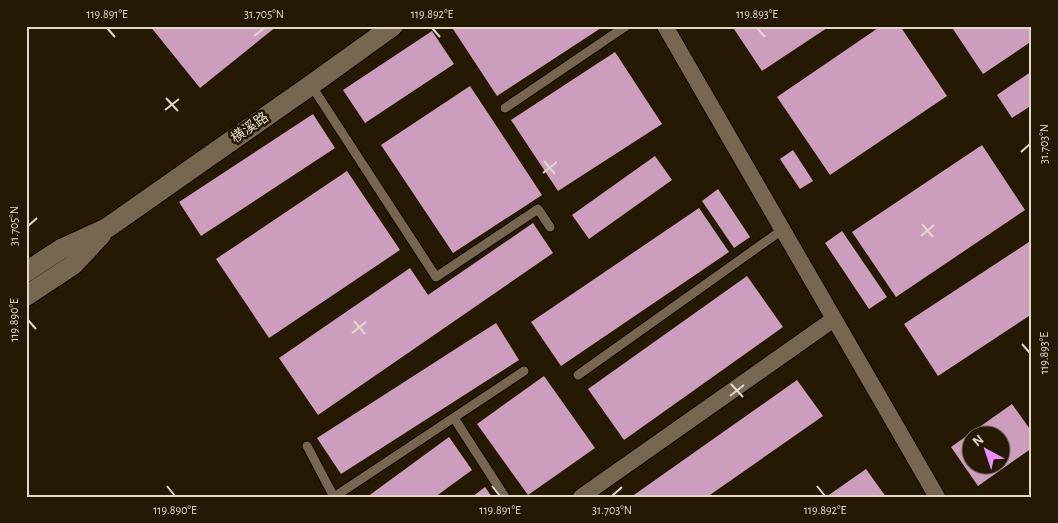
<svg xmlns="http://www.w3.org/2000/svg" width="1058" height="523" font-family="'Alegreya Sans','Noto Sans SC',sans-serif">
  <style>
    .building { fill: #cd9dbd; fill-rule: evenodd }
    .lines { fill: none; stroke-linecap: round; stroke-linejoin: round }
    .service-casing { stroke: #0e0400; stroke-width: 11 }
    .minor-casing { stroke: #0e0400; stroke-width: 18 }
    .tertiary-casing { stroke: #0e0400; stroke-width: 22 }
    .service { stroke: #776750; stroke-width: 9 }
    .minor { stroke: #776750; stroke-width: 16 }
    .tertiary { stroke: #776750; stroke-width: 20 }
    .ticks { fill: none; stroke: #e1d8cb; stroke-width: 2 }
    .labels { text-anchor: middle; dominant-baseline: central; stroke-width: 5; stroke-linejoin: round; paint-order: stroke }
    .street-label { font-size: 14px; fill: #e1d8cb; stroke: #261904 }
    .neatline { fill: none; stroke: #e1d8cb; stroke-width: 2 }
    .ticks-label { font-size: 12px; text-anchor: middle; fill: #e1d8cb }
  </style>
  <rect width="100%" height="100%" fill="#261904"/>
  <!-- building -->
  <g class="building">
    <path d="M 150,26 L 277,26 L 200,88 Z"/>
    <path d="M 456,26 L 600,26 L 601,28 L 497,96 L 453,29 Z"/>
    <path d="M 732,26 L 830,26 L 762,71 Z"/>
    <path d="M 881,26 L 900,26 L 947,96 L 830,175 L 777,97 Z"/>
    <path d="M 951,26 L 1032,26 L 1032,41 L 983,74 Z"/>
    <path d="M 432,31 L 454,64 L 365,123 L 343,90 Z"/>
    <path d="M 615,52 L 662,124 L 558,191 L 511,120 Z"/>
    <path d="M 1032,71 L 1032,105 L 1012,118 L 997,95 Z"/>
    <path d="M 470,86 L 542,195 L 453,253 L 381,145 Z"/>
    <path d="M 313,114 L 335,148 L 201,236 L 179,202 Z"/>
    <path d="M 982,145 L 1025,210 L 896,297 L 852,232 Z"/>
    <path d="M 793,150 L 813,181 L 800,189 L 780,159 Z"/>
    <path d="M 655,156 L 672,180 L 589,239 L 572,215 Z"/>
    <path d="M 347,171 L 400,250 L 269,338 L 216,259 Z"/>
    <path d="M 718,189 L 750,237 L 734,248 L 702,201 Z"/>
    <path d="M 699,208 L 729,252 L 561,366 L 531,322 Z"/>
    <path d="M 533,223 L 553,253 L 318,415 L 279,358 L 410,268 L 428,295 Z"/>
    <path d="M 842,231 L 887,297 L 869,309 L 825,243 Z"/>
    <path d="M 1032,240 L 1032,314 L 938,376 L 904,324 Z"/>
    <path d="M 747,276 L 783,327 L 624,440 L 588,389 Z"/>
    <path d="M 496,323 L 519,360 L 341,474 L 317,438 Z"/>
    <path d="M 544,376 L 595,448 L 528,495 L 477,424 Z"/>
    <path d="M 797,380 L 823,416 L 707,497 L 631,497 Z"/>
    <path d="M 1012,404 L 1032,432 L 1032,448 L 978,486 L 951,447 ZM 970,436 L 1000,436 L 1000,466 L 970,466 Z"/>
    <path d="M 449,437 L 472,470 L 435,497 L 367,497 Z"/>
    <path d="M 866,469 L 886,497 L 826,497 Z"/>
    <path d="M 485,487 L 492,497 L 472,497 Z"/>
  </g>
  <g class="lines">
    <!-- service casing -->
    <g class="service-casing">
      <g id="service">
        <path d="M 311,85 L 436,277 L 538,209 L 550,227"/>
        <path d="M 505,108 L 626,26"/>
        <path d="M 578,375 L 782,230"/>
        <path d="M 454,418 L 505,497"/>
        <path d="M 307,446 L 334,497"/>
        <path d="M 334,497 L 524,371"/>
      </g>
    </g>
    <!-- minor casing -->
    <g class="minor-casing">
      <g id="minor">
        <path d="M 665,26 L 937,497"/>
        <path d="M 581,497 L 834,319"/>
      </g>
    </g>
    <!-- tertiary casing -->
    <g class="tertiary-casing">
      <g id="tertiary">
        <path d="M 26,272 L 61,249 L 107,228 L 311,85 L 393,26"/>
        <path d="M 26,296 L 73,265 L 101,235"/>
      </g>
    </g>
    <!-- service -->
    <use href="#service" class="service"/>
    <!-- minor -->
    <use href="#minor" class="minor"/>
    <!-- tertiary -->
    <use href="#tertiary" class="tertiary"/>
  </g>
  <!-- ticks -->
  <path class="ticks" d="M 107,28 L 115,37M 432,28 L 440,37M 757,28 L 765,37M 254,36 L 264,28M 166,98 L 178,111M 165,110 L 179,99M 1021,152 L 1030,144M 544,161 L 555,174M 543,173 L 557,162M 922,224 L 933,237M 28,226 L 37,218M 921,236 L 934,225M 28,320 L 36,329M 354,321 L 365,334M 352,333 L 366,322M 1022,344 L 1030,353M 731,384 L 743,397M 730,396 L 744,385M 167,486 L 175,496M 492,486 L 500,496M 817,486 L 825,496M 612,496 L 622,487"/>
  <g class="labels">
    <!-- street labels -->
    <g class="street-label">
      <text transform="translate(250 128) rotate(-35)">横溪路</text>
    </g>
  </g>
  <!-- border -->
  <rect width="1058" height="523" fill="none" stroke="#261904" stroke-width="55"/>
  <!-- north arrow -->
  <g transform="translate(986 450) rotate(320)"><circle r="24" fill="#261904" stroke="#716554"/>
  <path d="M0-4L9 19L0 12L-9 19Z" fill="#ea8dfd"/>
  <text y="-8" font-size="14" font-weight="bold" text-anchor="middle" fill="#e1d8cb">N</text>
  </g>
  <rect x="28" y="28" width="1002" height="468" class="neatline"/>
  <g class="ticks-label">
    <text x="107" y="18">119.891°E</text>
    <text x="264" y="18">31.705°N</text>
    <text x="432" y="18">119.892°E</text>
    <text x="757" y="18">119.893°E</text>
    <text transform="translate(1044 144) rotate(-90)" y="4">31.703°N</text>
    <text transform="translate(14 226) rotate(-90)" y="4">31.705°N</text>
    <text transform="translate(14 320) rotate(-90)" y="4">119.890°E</text>
    <text transform="translate(1044 353) rotate(-90)" y="4">119.893°E</text>
    <text x="175" y="514">119.890°E</text>
    <text x="500" y="514">119.891°E</text>
    <text x="612" y="514">31.703°N</text>
    <text x="825" y="514">119.892°E</text>
  </g>
</svg>
